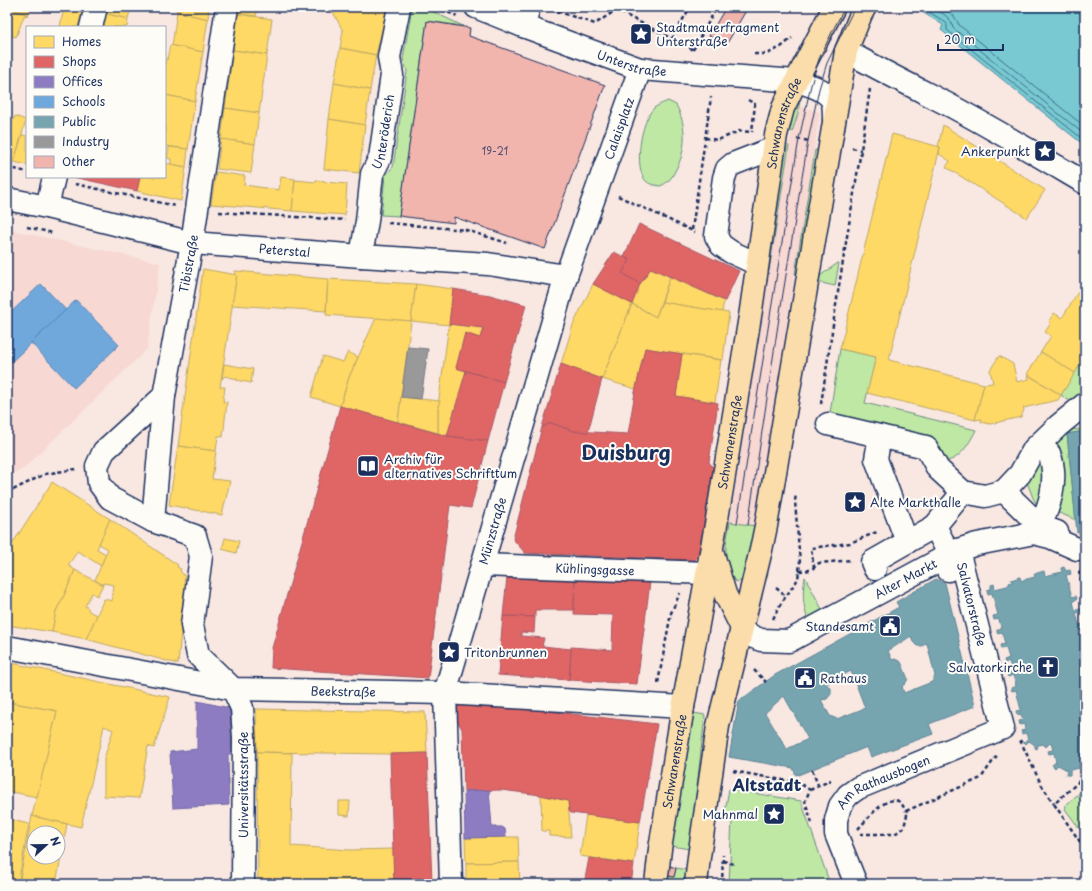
<svg xmlns="http://www.w3.org/2000/svg" width="1092" height="891" font-family="'Playpen Sans',sans-serif">
  <style>
    .built { fill: #f7d8d2 }
    .green { fill: #bee8a4; stroke: #6c8c81 }
    .water { fill: #78c9d1; stroke: #538ba3 }
    .homes { fill: #ffd966; stroke: #bba664; fill-rule: evenodd }
    .shops { fill: #e06666; stroke: #a55664 }
    .offices { fill: #8e7cc3; stroke: #6c65a5 }
    .schools { fill: #6fa8dc; stroke: #5684b6 }
    .public { fill: #76a5af; stroke: #5b8297; fill-rule: evenodd }
    .industry { fill: #999; stroke: #737987 }
    .lines { fill: none; stroke-linecap: round; stroke-linejoin: round }
    .shore { stroke: #406d8c; stroke-width: 1 }
    .building { fill: #f1b5ae; stroke: #1b2f5e }
    .minor-casing { stroke: #1b2f5e; stroke-width: 25 }
    .major-casing { stroke: #1b2f5e; stroke-width: 25 }
    .path { stroke: #1b2f5e; stroke-width: 2.5; stroke-dasharray: 4 3; stroke-linecap: butt }
    .minor { stroke: #fdfcf7; stroke-width: 22 }
    .major { stroke: #fbddab; stroke-width: 22 }
    .tram { stroke: #1b2f5e; stroke-width: 1 }
    .labels { text-anchor: middle; dominant-baseline: central; stroke-width: 4; stroke-linejoin: round; paint-order: stroke }
    .number-label { font-size: 10px; fill: #505072 }
    .poi-label { font-size: 12px; fill: #1b2f5e; stroke: #fdfcf7; text-anchor: start }
    .street-label { font-size: 12px; fill: #1b2f5e; stroke: #fdfcf7 }
    .district-label { font-size: 16px; font-weight: bold; fill: #1b2f5e; stroke: #fdfcf7 }
    .town-label { font-size: 20px; font-weight: bold; fill: #1b2f5e; stroke: #fdfcf7 }
  </style>
  <rect width="100%" height="100%" fill="#f9e7e1"/>
  <filter id="ink" filterUnits="userSpaceOnUse"><feTurbulence type="fractalNoise" baseFrequency=".025" numOctaves="2"/><feDisplacementMap in="SourceGraphic" scale="8" xChannelSelector="R" yChannelSelector="G"/><feConvolveMatrix kernelMatrix="1 2 1 2 8 2 1 2 1" color-interpolation-filters="sRGB"/></filter>
  <g filter="url(#ink)">
    <!-- built -->
    <g class="built">
      <path d="M 799,106 L 820,112 L 755,526 L 730,522 L 789,146 L 792,132 Z"/>
      <path d="M 7,229 L 160,263 L 147,349 L 22,470 L 7,475 Z"/>
    </g>
    <!-- green -->
    <g class="green">
      <path d="M 412,7 L 423,7 L 463,26 L 427,21 L 399,216 L 381,215 L 385,176 L 393,167 L 407,71 L 403,59 Z"/>
      <path d="M 799,99 C 801,109 795,122 792,132 L 787,130 L 790,115 Z"/>
      <path d="M 668,101 L 676,105 C 687,125 687,151 675,171 C 673,175 671,179 668,181 C 666,183 663,185 660,186 C 655,185 650,185 646,181 C 633,168 641,120 654,108 C 658,105 663,103 668,101 Z"/>
      <path d="M 784,145 L 789,146 L 769,271 L 765,270 Z"/>
      <path d="M 815,150 L 818,150 L 797,275 L 795,274 Z"/>
      <path d="M 838,263 L 839,263 L 835,286 L 817,282 L 817,278 Z"/>
      <path d="M 840,349 L 876,357 L 865,403 L 976,430 C 970,442 960,460 946,461 L 942,458 L 930,436 L 830,413 Z"/>
      <path d="M 1085,356 L 1085,386 L 1079,396 L 1068,400 L 1061,395 Z"/>
      <path d="M 1084,429 L 1084,431 L 1067,434 L 1076,520 L 1057,512 L 1061,504 L 1064,480 L 1062,460 L 1042,465 C 1044,481 1042,489 1037,505 L 1033,498 L 1025,477 L 1066,430 Z"/>
      <path d="M 730,522 L 755,526 L 745,579 L 738,582 L 733,580 L 726,556 L 726,544 Z"/>
      <path d="M 805,577 L 825,615 L 808,621 C 803,604 802,595 805,577 Z"/>
      <path d="M 694,713 L 705,715 L 690,849 L 671,846 Z"/>
      <path d="M 1085,788 L 1085,836 L 1065,809 L 1066,805 Z"/>
      <path d="M 729,789 L 801,801 L 830,884 L 729,884 L 732,819 L 724,817 Z"/>
      <path d="M 676,868 L 687,870 L 686,884 L 667,884 L 668,876 L 674,877 Z"/>
    </g>
    <!-- water -->
    <path class="water" d="M 914,7 L 1085,7 L 1085,146 L 941,30 L 943,25 Z"/>
    <!-- homes -->
    <g class="homes">
      <path d="M 7,7 L 28,15 L 24,16 L 16,37 L 7,34 Z"/>
      <path d="M 7,7 L 28,7 L 30,10 L 28,15 Z"/>
      <path d="M 64,7 L 82,12 L 78,27 L 60,27 Z"/>
      <path d="M 64,7 L 83,7 L 82,12 Z"/>
      <path d="M 104,7 L 131,7 L 128,19 L 103,13 Z"/>
      <path d="M 177,7 L 209,7 L 208,19 L 177,12 Z"/>
      <path d="M 239,7 L 258,7 L 256,16 L 238,14 Z"/>
      <path d="M 320,7 L 388,7 L 376,55 L 340,48 L 343,31 L 333,12 Z"/>
      <path d="M 177,12 L 208,19 L 203,52 L 172,46 Z"/>
      <path d="M 103,13 L 128,19 L 127,27 L 99,27 Z"/>
      <path d="M 238,14 L 272,19 L 267,55 L 233,50 Z"/>
      <path d="M 170,45 L 203,52 L 195,101 L 165,95 L 165,59 L 167,60 Z"/>
      <path d="M 340,48 L 376,55 L 370,90 L 334,83 Z"/>
      <path d="M 233,50 L 267,55 L 259,113 L 225,108 Z"/>
      <path d="M 334,83 L 370,90 L 365,125 L 329,119 Z"/>
      <path d="M 165,95 L 195,101 L 188,149 L 165,146 Z"/>
      <path d="M 225,108 L 259,113 L 255,144 L 221,139 Z"/>
      <path d="M 15,116 L 26,120 L 14,162 L 7,160 L 7,130 L 10,131 L 13,119 L 14,119 Z"/>
      <path d="M 329,119 L 365,125 L 359,173 L 324,169 Z"/>
      <path d="M 943,125 L 1045,190 L 1027,218 L 946,167 L 950,161 L 939,154 L 940,147 L 938,147 Z"/>
      <path d="M 892,134 L 940,147 L 889,360 L 984,384 L 975,420 L 867,393 L 876,357 L 840,349 Z"/>
      <path d="M 22,135 L 27,136 L 27,165 L 14,162 Z"/>
      <path d="M 221,139 L 255,144 L 251,173 L 217,169 Z"/>
      <path d="M 169,147 L 188,149 L 186,167 L 171,164 L 171,159 L 167,158 Z"/>
      <path d="M 165,163 L 186,167 L 181,201 L 137,191 L 140,177 L 165,177 Z"/>
      <path d="M 216,172 L 245,176 L 244,185 L 279,190 L 281,177 L 295,179 L 292,211 L 211,204 Z"/>
      <path d="M 295,180 L 316,182 L 316,180 L 325,181 L 325,182 L 347,184 L 345,215 L 292,211 Z"/>
      <path d="M 651,268 L 670,277 L 656,317 L 632,304 L 640,284 Z"/>
      <path d="M 203,269 L 237,275 L 220,387 L 225,387 L 223,402 L 227,402 L 223,437 L 218,436 L 216,451 L 178,446 Z"/>
      <path d="M 235,271 L 328,279 L 326,311 L 232,305 L 237,275 L 235,274 Z"/>
      <path d="M 670,277 L 724,301 L 722,312 L 662,302 Z"/>
      <path d="M 328,279 L 416,284 L 411,321 L 326,315 Z"/>
      <path d="M 1085,280 L 1085,297 L 1078,292 Z"/>
      <path d="M 416,284 L 453,289 L 449,325 L 411,321 Z"/>
      <path d="M 593,284 L 632,304 L 602,379 L 561,364 L 573,325 Z"/>
      <path d="M 1078,292 L 1085,297 L 1085,356 L 1075,373 L 1041,352 L 1051,336 L 1045,332 L 1051,323 L 1049,321 L 1054,313 L 1062,318 Z"/>
      <path d="M 662,302 L 729,313 L 723,360 L 645,348 L 636,389 L 602,379 L 632,304 L 656,317 Z"/>
      <path d="M 376,318 L 411,321 L 398,422 L 340,406 L 349,377 Z"/>
      <path d="M 449,324 L 483,328 L 480,338 L 465,333 L 456,368 L 466,371 L 447,436 L 438,433 L 438,406 Z"/>
      <path d="M 348,352 L 358,357 L 349,377 L 340,406 L 311,397 L 323,356 L 343,362 Z"/>
      <path d="M 1041,352 L 1075,373 L 1061,395 L 1027,374 Z"/>
      <path d="M 682,354 L 721,360 L 715,402 L 676,396 Z"/>
      <path d="M 999,356 L 1013,364 L 1017,382 L 1029,379 L 1028,375 L 1061,395 L 1058,400 L 1023,408 L 1024,410 L 1021,417 L 990,424 L 981,422 L 982,419 L 975,420 L 984,384 L 993,383 L 990,370 Z"/>
      <path d="M 224,364 L 253,369 L 251,383 L 236,380 L 237,379 L 225,376 L 222,379 Z"/>
      <path d="M 401,397 L 440,401 L 438,406 L 438,433 L 398,422 Z"/>
      <path d="M 178,446 L 216,451 L 212,479 L 230,481 L 222,515 L 169,505 Z"/>
      <path d="M 52,482 L 110,519 L 97,549 L 106,554 L 101,566 L 78,551 L 68,565 L 75,570 L 63,598 L 56,611 L 52,632 L 7,625 L 7,559 L 9,556 L 7,555 L 7,552 Z"/>
      <path d="M 110,519 L 178,565 L 177,567 L 181,569 L 180,571 L 184,575 L 185,577 L 184,582 L 186,583 L 182,609 L 183,610 L 178,664 L 86,639 L 104,599 L 112,601 L 114,585 L 103,583 L 103,585 L 95,580 L 108,549 L 99,544 Z"/>
      <path d="M 225,538 L 239,541 L 236,553 L 222,549 Z"/>
      <path d="M 75,570 L 103,585 L 97,596 L 92,593 L 85,606 L 87,607 L 90,612 L 97,615 L 86,639 L 52,632 L 56,611 L 63,598 Z"/>
      <path d="M 7,662 L 170,697 L 154,748 L 148,746 L 139,798 L 104,796 L 104,759 L 113,730 L 104,726 L 81,827 L 32,816 L 57,711 L 8,702 L 7,696 Z"/>
      <path d="M 8,702 L 57,711 L 37,797 L 7,791 L 7,705 Z"/>
      <path d="M 256,709 L 425,712 L 427,753 L 390,754 L 257,752 Z"/>
      <path d="M 257,752 L 292,753 L 291,846 L 350,850 L 393,849 L 394,884 L 313,884 L 291,882 L 291,884 L 258,884 Z"/>
      <path d="M 541,795 L 568,801 L 571,837 L 549,836 L 549,831 L 542,831 Z"/>
      <path d="M 339,801 L 350,801 L 349,816 L 339,815 Z"/>
      <path d="M 586,815 L 640,822 L 634,864 L 580,856 Z"/>
      <path d="M 32,816 L 67,824 L 56,884 L 19,884 ZM 34,833 L 58,833 L 58,857 L 34,857 Z"/>
      <path d="M 7,819 L 29,824 L 18,884 L 7,884 Z"/>
      <path d="M 506,837 L 518,837 L 519,862 L 466,863 L 465,838 Z"/>
      <path d="M 519,862 L 520,884 L 466,884 L 466,863 Z"/>
    </g>
    <!-- shops -->
    <g class="shops">
      <path d="M 73,177 L 140,177 L 137,191 Z"/>
      <path d="M 639,224 L 739,271 L 725,301 L 651,268 L 640,284 L 622,273 L 630,260 L 624,257 Z"/>
      <path d="M 614,252 L 630,260 L 622,273 L 640,284 L 632,304 L 593,284 Z"/>
      <path d="M 453,289 L 490,295 L 526,305 L 504,382 L 456,368 L 465,333 L 480,338 L 483,328 L 449,324 Z"/>
      <path d="M 645,348 L 682,354 L 676,396 L 718,403 L 709,462 L 714,469 L 700,555 L 694,560 L 525,553 L 513,539 L 542,427 L 551,423 L 574,431 L 628,434 L 635,392 Z"/>
      <path d="M 561,364 L 602,379 L 588,432 L 574,431 L 551,423 L 542,427 Z"/>
      <path d="M 466,371 L 504,382 L 488,441 L 447,436 Z"/>
      <path d="M 340,406 L 447,436 L 488,441 L 471,508 L 450,505 L 428,678 L 271,668 L 272,648 Z"/>
      <path d="M 507,577 L 575,579 L 574,610 L 535,610 L 535,617 L 503,616 Z"/>
      <path d="M 575,579 L 650,582 L 637,684 L 569,680 L 571,647 L 612,650 L 613,615 L 574,614 Z"/>
      <path d="M 503,616 L 535,617 L 534,633 L 521,632 L 521,636 L 544,638 L 542,646 L 571,649 L 569,680 L 498,675 Z"/>
      <path d="M 466,701 L 486,704 L 657,724 L 640,822 L 571,813 L 569,811 L 568,801 L 541,795 L 501,790 L 464,791 L 462,729 L 457,720 L 456,712 L 459,705 Z"/>
      <path d="M 427,753 L 432,883 L 394,884 L 390,754 Z"/>
      <path d="M 589,858 L 634,864 L 631,884 L 584,884 Z"/>
    </g>
    <!-- offices -->
    <g class="offices">
      <path d="M 197,701 L 230,708 L 232,754 L 228,754 L 229,805 L 173,808 L 170,752 L 197,749 Z"/>
      <path d="M 489,790 L 492,827 L 502,827 L 505,829 L 506,837 L 465,838 L 464,791 Z"/>
    </g>
    <!-- schools -->
    <g class="schools">
      <path d="M 41,284 L 66,310 L 7,366 L 7,316 Z"/>
      <path d="M 76,300 L 119,345 L 74,388 L 31,343 Z"/>
    </g>
    <!-- public -->
    <g class="public">
      <path d="M 1084,431 L 1085,431 L 1085,532 L 1077,533 L 1067,434 Z"/>
      <path d="M 1064,567 L 1066,571 L 1070,570 L 1071,574 L 1066,575 L 1072,597 L 1076,596 L 1077,599 L 1073,601 L 1075,610 L 1080,608 L 1080,612 L 1076,613 L 1079,625 L 1083,624 L 1084,627 L 1080,628 L 1081,630 L 1078,631 L 1081,639 L 1085,639 L 1085,642 L 1083,643 L 1085,651 L 1085,763 L 1083,766 L 1085,768 L 1085,771 L 1083,772 L 1080,768 L 1070,770 L 1070,775 L 1066,775 L 1067,770 L 1058,765 L 1055,768 L 1052,765 L 1056,762 L 1054,753 L 1049,754 L 1048,751 L 1053,750 L 1051,742 L 1046,747 L 1043,744 L 1038,745 L 1037,749 L 1035,748 L 1035,745 L 1029,741 L 1026,744 L 1024,742 L 1028,739 L 1026,733 L 1022,734 L 1021,731 L 1025,730 L 1024,724 L 1020,725 L 1019,721 L 1023,720 L 1021,714 L 1017,715 L 1016,711 L 1021,710 L 1016,690 L 1012,691 L 1011,688 L 1016,686 L 1013,675 L 1008,677 L 1007,673 L 1012,672 L 1009,661 L 1005,663 L 1004,660 L 1009,658 L 1006,648 L 1001,649 L 1000,645 L 1005,644 L 1002,632 L 997,633 L 997,630 L 1001,628 L 999,619 L 994,620 L 993,616 L 998,615 L 992,593 L 988,594 L 987,590 L 991,589 L 991,585 L 994,584 L 995,589 L 1007,586 L 1009,585 L 1009,583 L 1012,582 L 1011,580 L 1020,577 L 1021,581 L 1023,580 L 1035,577 L 1034,574 L 1044,571 L 1045,576 L 1062,572 L 1061,568 Z"/>
      <path d="M 936,579 L 945,583 L 975,706 L 929,724 L 933,734 L 871,757 L 867,747 L 798,775 L 798,774 L 796,775 L 793,768 L 729,757 L 739,701 L 775,675 L 899,607 L 896,602 ZM 911,636 L 913,642 L 917,646 L 922,646 L 927,643 L 935,676 L 932,682 L 904,693 L 902,686 L 905,684 L 908,679 L 901,662 L 895,659 L 892,660 L 888,651 ZM 851,671 L 865,708 L 837,719 L 830,716 L 821,700 L 827,699 L 831,694 L 831,688 L 826,684 ZM 784,696 L 808,739 L 787,749 L 765,713 Z"/>
    </g>
    <!-- industry -->
    <path class="industry" d="M 408,347 L 428,349 L 421,399 L 401,397 Z"/>
    <g class="lines">
      <!-- shore -->
      <g class="shore">
        <path d="M 921,7 L 945,22 L 947,24 L 947,30 L 1085,141"/>
        <path d="M 931,7 C 941,13 950,15 953,28 L 1085,135"/>
        <path d="M 942,7 C 951,12 955,16 959,25 L 1085,127"/>
      </g>
    </g>
    <!-- building -->
    <g class="building">
      <path d="M 726,7 L 748,7 L 726,45 L 709,36 Z"/>
      <path d="M 427,21 L 470,28 L 469,36 L 605,85 L 545,249 L 454,217 L 454,223 L 399,216 Z"/>
      <path d="M 670,866 L 676,868 L 674,877 L 668,876 Z"/>
    </g>
    <g class="lines">
      <!-- minor casing -->
      <g class="minor-casing">
        <g id="minor">
          <path id="s1" d="M 476,7 L 523,26 L 640,69 L 796,81 C 807,84 829,90 833,103 C 834,108 834,114 834,119"/>
          <path d="M 523,26 L 529,7"/>
          <path d="M 91,27 L 96,7"/>
          <path d="M 846,51 C 880,70 916,88 951,106 C 996,130 1041,157 1085,183"/>
          <path id="s2" d="M 7,199 L 47,207 L 192,243 L 361,256 L 488,264 L 566,276"/>
          <path d="M 47,207 L 54,177"/>
          <path id="s3" d="M 361,256 L 367,221 L 372,174 L 380,158 L 392,75 L 389,57 L 399,7"/>
          <path d="M 757,264 L 731,252 L 721,245 L 716,236 L 724,178 L 727,169 L 733,164 L 774,148"/>
          <path d="M 164,396 L 104,451 L 97,466 L 99,483 L 110,498 L 153,521 L 195,536 L 201,556 L 192,625 L 198,655 L 233,689 L 242,708 L 244,737 L 243,884"/>
          <path d="M 828,424 L 926,447 L 938,469 L 963,492 L 985,496 L 1004,491 L 1020,474 L 1034,449 L 1058,426 L 1085,404"/>
          <path d="M 880,436 L 876,459 L 907,542"/>
          <path d="M 1004,491 L 1040,526 L 1057,532"/>
          <path id="s4" d="M 153,521 L 164,396 L 192,243 L 227,7"/>
          <path d="M 1034,533 C 1050,512 1059,478 1049,453"/>
          <path id="s5" d="M 483,565 L 708,573"/>
          <path d="M 875,569 L 872,562 L 935,526"/>
          <path d="M 948,570 L 945,546 L 935,526 L 963,492"/>
          <path id="s6" d="M 742,628 L 751,636 L 761,640 L 789,641 L 886,589 L 947,556 L 958,550 L 977,544 L 1034,533 L 1050,537 L 1077,549 L 1085,548"/>
          <path id="s7" d="M 7,647 L 233,689 L 445,693 L 683,707"/>
          <path id="s8" d="M 451,884 L 445,693 L 566,276 L 640,69"/>
          <path id="s9" d="M 856,884 L 836,834 L 836,820 L 840,806 L 848,795 L 858,788 L 1003,728 L 958,550"/>
        </g>
      </g>
      <!-- major casing -->
      <g class="major-casing">
        <g id="major">
          <path d="M 713,554 L 725,594 L 742,628"/>
          <path id="s10" d="M 656,884 L 660,849 L 683,707 L 717,519 L 751,310 L 776,135 L 783,108 L 796,81 L 834,7"/>
          <path d="M 696,884 L 699,857 L 718,726 L 761,550 L 766,526 L 846,51 L 861,14 L 865,7"/>
        </g>
      </g>
      <!-- path -->
      <g class="path">
        <path d="M 435,7 L 457,16"/>
        <path d="M 551,9 L 595,24 L 616,10 L 694,50"/>
        <path d="M 672,39 L 690,7"/>
        <path d="M 693,50 L 717,7"/>
        <path d="M 754,54 L 767,54 L 781,47 L 792,38"/>
        <path d="M 748,100 L 755,104 L 752,132"/>
        <path d="M 705,138 L 718,140 L 740,131 L 751,132"/>
        <path d="M 797,139 L 810,141"/>
        <path d="M 852,148 L 861,150"/>
        <path d="M 7,167 L 27,172"/>
        <path d="M 75,184 L 176,206"/>
        <path d="M 618,196 L 695,232"/>
        <path d="M 219,212 L 345,220"/>
        <path d="M 388,223 L 466,230 L 507,243"/>
        <path d="M 27,227 L 53,233"/>
        <path d="M 692,230 L 711,97"/>
        <path d="M 821,404 L 838,292 L 861,150 L 870,89"/>
        <path d="M 7,493 L 45,474 L 76,469"/>
        <path d="M 814,568 L 811,548 L 850,543 L 877,532"/>
        <path d="M 799,571 L 811,570 L 819,563 L 852,560"/>
        <path d="M 1079,571 L 1085,596"/>
        <path d="M 776,588 L 786,596"/>
        <path d="M 773,619 L 780,605 L 798,579 L 800,563 L 795,501 L 796,494"/>
        <path d="M 754,670 L 766,682"/>
        <path d="M 658,683 L 671,613 L 680,593"/>
        <path d="M 1020,740 L 1041,784 L 1054,804"/>
        <path d="M 812,770 L 818,785"/>
        <path d="M 733,771 L 793,782 L 799,783 L 810,790"/>
        <path d="M 1085,776 L 1054,804 L 1085,849"/>
        <path d="M 812,823 L 805,801 L 810,790 L 831,780"/>
        <path d="M 858,829 C 866,821 885,795 898,801 C 902,803 904,808 906,811"/>
        <path d="M 860,834 L 895,834 L 904,827 L 907,815 L 906,811 L 981,778 L 998,754"/>
        <path d="M 723,861 L 734,864"/>
        <path d="M 722,884 L 723,855"/>
      </g>
      <!-- minor -->
      <use href="#minor" class="minor"/>
      <!-- major -->
      <use href="#major" class="major"/>
      <!-- tram -->
      <g class="tram">
        <path d="M 737,523 L 770,316 L 799,139 L 811,85 L 819,59 L 833,30 L 845,7"/>
        <path d="M 748,525 L 779,318 L 808,141 L 819,89 L 827,63 L 855,7"/>
      </g>
    </g>
  </g>
  <!-- icons -->
  <defs>
    <g id="sight-square" transform="scale(1.15)"><rect x="-9" y="-9" width="18" height="18" rx="4" fill="#1b2f5e" stroke="#fdfcf7"/><path d="M0-6L1.8-2.2L6-1.7L2.9 1.2L3.7 5.4L0 3.3L-3.7 5.4L-2.9 1.2L-6-1.7L-1.8-2.2Z" fill="#fff"/></g>
    <g id="library-square" transform="scale(1.15)"><rect x="-9" y="-9" width="18" height="18" rx="4" fill="#1b2f5e" stroke="#fdfcf7"/><path d="M-6-4Q-3-5.5-.7-3.5V5Q-3 3-6 4ZM6-4Q3-5.5 .7-3.5V5Q3 3 6 4Z" fill="#fff"/></g>
    <g id="civic-square" transform="scale(1.15)"><rect x="-9" y="-9" width="18" height="18" rx="4" fill="#1b2f5e" stroke="#fdfcf7"/><path d="M-.6-6.5H3V-4.5H.6V-3L4-1V1h2V6H-6V1h2V-1L-.6-3ZM-1.2 2.5V6h2.4V2.5Z" fill="#fff"/></g>
    <g id="church-square" transform="scale(1.15)"><rect x="-9" y="-9" width="18" height="18" rx="4" fill="#1b2f5e" stroke="#fdfcf7"/><path d="M-1.2-6h2.4v3.5h3.3v2.4h-3.3V6h-2.4V-.1h-3.3v-2.4h3.3Z" fill="#fff"/></g>
  </defs>
  <g fill-rule="evenodd">
    <use href="#sight-square" x="641" y="34"/>
    <use href="#sight-square" x="1045" y="151"/>
    <use href="#library-square" x="368" y="466"/>
    <use href="#sight-square" x="855" y="502"/>
    <use href="#civic-square" x="890" y="626"/>
    <use href="#sight-square" x="449" y="652"/>
    <use href="#church-square" x="1048" y="667"/>
    <use href="#civic-square" x="805" y="678"/>
    <use href="#sight-square" x="774" y="814"/>
  </g>
  <g class="labels">
    <!-- number labels -->
    <g class="number-label">
      <text x="495" y="150">19-21</text>
    </g>
    <!-- poi labels -->
    <g class="poi-label">
      <text x="656" y="27">Stadtmauerfragment<tspan x="656" dy="14">Unterstraße</tspan></text>
      <text x="1030" y="151" text-anchor="end">Ankerpunkt</text>
      <text x="384" y="459">Archiv für<tspan x="384" dy="14">alternatives Schrifttum</tspan></text>
      <text x="870" y="502">Alte Markthalle</text>
      <text x="874" y="626" text-anchor="end">Standesamt</text>
      <text x="464" y="652">Tritonbrunnen</text>
      <text x="1032" y="667" text-anchor="end">Salvatorkirche</text>
      <text x="820" y="678">Rathaus</text>
      <text x="758" y="814" text-anchor="end">Mahnmal</text>
    </g>
    <!-- street labels -->
    <g class="street-label">
      <text stroke="none"><textPath href="#s1" startOffset="166">Unterstraße</textPath></text>
      <text stroke="none"><textPath href="#s10" startOffset="772">Schwanenstraße</textPath></text>
      <text stroke="none"><textPath href="#s8" startOffset="782">Calaisplatz</textPath></text>
      <text stroke="none"><textPath href="#s3" startOffset="127">Unteröderich</textPath></text>
      <text stroke="none"><textPath href="#s2" startOffset="283">Peterstal</textPath></text>
      <text stroke="none"><textPath href="#s4" startOffset="260">Tibistraße</textPath></text>
      <text stroke="none"><textPath href="#s10" startOffset="448">Schwanenstraße</textPath></text>
      <text stroke="none"><textPath href="#s8" startOffset="360">Münzstraße</textPath></text>
      <text stroke="none"><textPath href="#s5" startOffset="112">Kühlingsgasse</textPath></text>
      <text stroke="none"><textPath href="#s6" startOffset="183">Alter Markt</textPath></text>
      <text transform="translate(972 604) rotate(76)">Salvatorstraße</text>
      <text stroke="none"><textPath href="#s7" startOffset="340">Beekstraße</textPath></text>
      <text stroke="none"><textPath href="#s10" startOffset="124">Schwanenstraße</textPath></text>
      <text transform="translate(243 785) rotate(-90)">Universitätsstraße</text>
      <text stroke="none"><textPath href="#s9" startOffset="133">Am Rathausbogen</textPath></text>
    </g>
    <!-- district labels -->
    <g class="district-label">
      <text x="767" y="784">Altstadt</text>
    </g>
    <!-- town labels -->
    <g class="town-label">
      <text x="626" y="452">Duisburg</text>
    </g>
  </g>
  <!-- margin -->
  <rect width="1092" height="891" fill="none" stroke="#fdfcf7" stroke-width="24"/>
  <rect x="12" y="12" width="1068" height="867" fill="none" stroke="#1b2f5e" stroke-width="1.5" filter="url(#ink)"/>
  <!-- legend -->
  <rect x="26" y="26" width="140" height="152" fill="#fdfcf7" stroke="#a3aaba"/>
  <rect x="34" y="36" width="20" height="12" fill="#ffd966" stroke="#a3aaba"/>
  <text x="62" y="46" font-size="12" fill="#1b2f5e">Homes</text>
  <rect x="34" y="56" width="20" height="12" fill="#e06666" stroke="#a3aaba"/>
  <text x="62" y="66" font-size="12" fill="#1b2f5e">Shops</text>
  <rect x="34" y="76" width="20" height="12" fill="#8e7cc3" stroke="#a3aaba"/>
  <text x="62" y="86" font-size="12" fill="#1b2f5e">Offices</text>
  <rect x="34" y="96" width="20" height="12" fill="#6fa8dc" stroke="#a3aaba"/>
  <text x="62" y="106" font-size="12" fill="#1b2f5e">Schools</text>
  <rect x="34" y="116" width="20" height="12" fill="#76a5af" stroke="#a3aaba"/>
  <text x="62" y="126" font-size="12" fill="#1b2f5e">Public</text>
  <rect x="34" y="136" width="20" height="12" fill="#999999" stroke="#a3aaba"/>
  <text x="62" y="146" font-size="12" fill="#1b2f5e">Industry</text>
  <rect x="34" y="156" width="20" height="12" fill="#f1b5ae" stroke="#a3aaba"/>
  <text x="62" y="166" font-size="12" fill="#1b2f5e">Other</text>
  <!-- north arrow -->
  <g transform="translate(46 845) rotate(68)"><circle r="19" fill="#fdfcf7" stroke="#a3aaba"/>
  <path d="M0-3L7 15L0 10L-7 15Z" fill="#1b2f5e"/>
  <text y="-6" font-size="11" font-weight="bold" text-anchor="middle" fill="#1b2f5e">N</text>
  </g>
  <!-- scale -->
  <path d="M938 44v6h65v-6" fill="none" stroke="#1b2f5e" stroke-width="2"/>
  <text x="944" y="44" font-size="12" fill="#1b2f5e" stroke="#fdfcf7" stroke-width="3" paint-order="stroke">20 m</text>
</svg>
